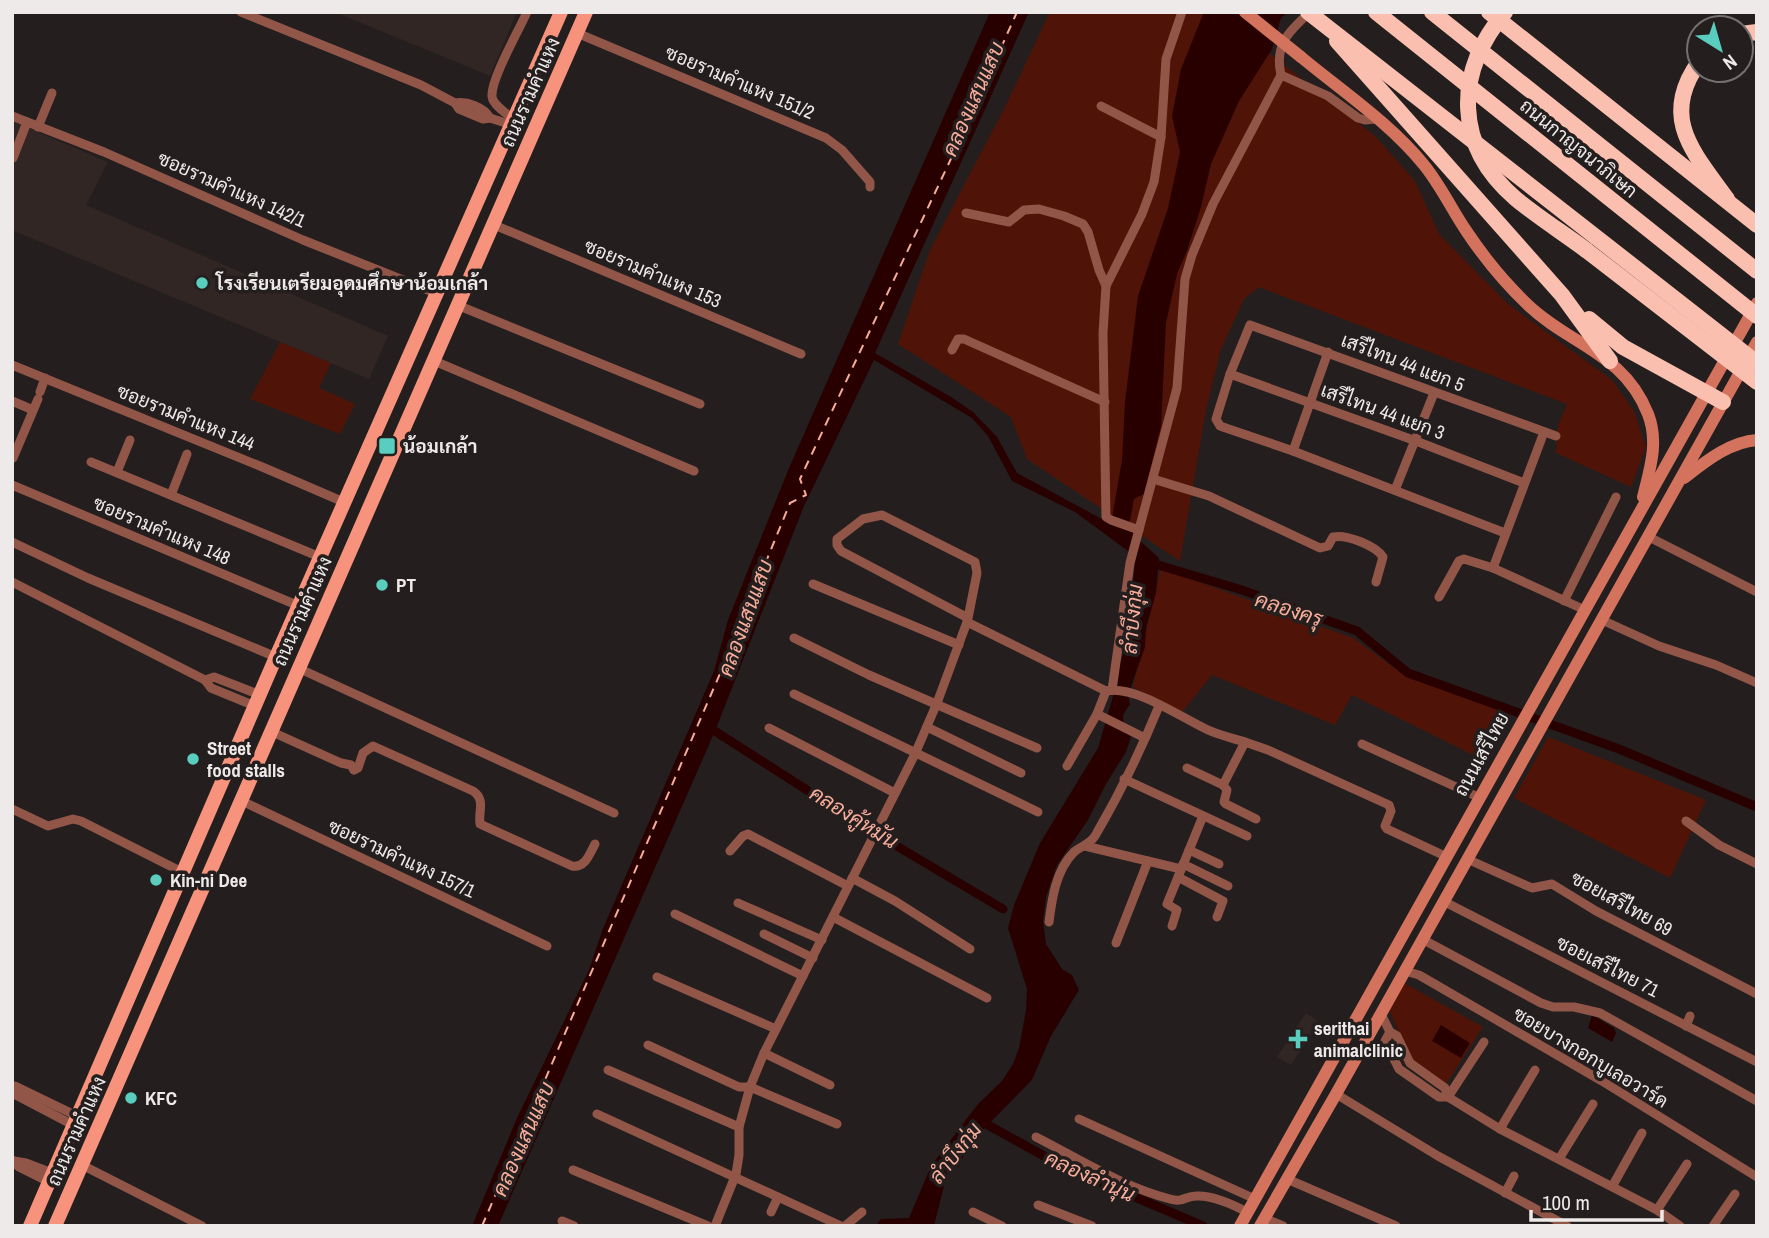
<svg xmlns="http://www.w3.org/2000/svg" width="1769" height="1238" font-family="'Archivo Narrow',Sarabun,sans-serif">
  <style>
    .built { fill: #312623 }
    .green { fill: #4f1407 }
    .water { fill: #290000 }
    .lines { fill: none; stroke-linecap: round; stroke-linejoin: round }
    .canal { stroke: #290000; stroke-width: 9 }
    .ferry { stroke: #f8ad9b; stroke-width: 2; stroke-dasharray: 9 7; stroke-linecap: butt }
    .minor { stroke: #925649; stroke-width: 9 }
    .secondary { stroke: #d3735e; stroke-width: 12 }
    .primary { stroke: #f7937c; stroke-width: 14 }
    .motorway { stroke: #fbbfb0; stroke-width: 16 }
    .secondary-bridge { stroke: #d3735e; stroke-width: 12 }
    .motorway-bridge { stroke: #fbbfb0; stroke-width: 16 }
    .poi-dot { fill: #59cebf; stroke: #241f1e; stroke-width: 2.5 }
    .labels { text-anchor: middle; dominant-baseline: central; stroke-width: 7; stroke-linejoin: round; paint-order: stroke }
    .street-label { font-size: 19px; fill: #edeae9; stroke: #241f1e }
    .poi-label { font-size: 19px; font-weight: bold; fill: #edeae9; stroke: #241f1e; text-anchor: start }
    .water-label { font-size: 21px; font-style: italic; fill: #f8ad9b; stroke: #241f1e }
  </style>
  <rect width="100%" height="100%" fill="#241f1e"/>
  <!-- built -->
  <g class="built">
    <path d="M 335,12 L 517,12 L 490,76 Z"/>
    <path d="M 12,121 L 108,162 L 86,205 L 388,336 L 369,379 L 12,230 Z"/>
    <path d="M 1306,1013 L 1319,1022 L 1291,1065 L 1277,1057 Z"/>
  </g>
  <!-- green -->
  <g class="green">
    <path d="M 1050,12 L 1216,12 L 1375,136 L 1415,181 L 1439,234 L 1508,304 L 1612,380 L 1634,411 L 1646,447 L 1631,487 L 1556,453 L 1558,425 L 1567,404 L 1259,287 L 1244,299 L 1221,349 L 1206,410 L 1180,561 L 1027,459 L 1011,417 L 898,344 L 930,250 L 1005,107 Z"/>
    <path d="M 280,342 L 331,363 L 319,388 L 355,404 L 340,434 L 250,399 Z"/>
    <path d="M 1161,568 L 1353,638 L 1407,677 L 1512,714 L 1485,761 L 1352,695 L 1335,725 L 1212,675 L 1182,712 L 1133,687 Z"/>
    <path d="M 1548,737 L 1706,800 L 1670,878 L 1514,798 Z"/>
    <path d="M 1404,983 L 1483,1027 L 1446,1084 L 1409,1057 L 1389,1009 Z"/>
  </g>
  <!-- water -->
  <g class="water">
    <path d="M 990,12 L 1029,12 L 875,353 L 951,397 L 973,412 L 997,437 L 1017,473 L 1111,524 L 1122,460 L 1125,402 L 1138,296 L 1168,208 L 1180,152 L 1172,116 L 1181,69 L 1204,12 L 1288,12 L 1281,18 L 1272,49 L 1239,101 L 1211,164 L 1201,207 L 1187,251 L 1177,274 L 1166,323 L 1161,426 L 1144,494 L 1134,499 L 1129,526 L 1140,541 L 1159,558 L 1156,593 L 1146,628 L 1145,647 L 1128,695 L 1130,704 L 1123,715 L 1124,729 L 1131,737 L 1126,752 L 1106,784 L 1088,820 L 1057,865 L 1046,897 L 1043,921 L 1046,944 L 1062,969 L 1072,975 L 1079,990 L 1051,1036 L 1032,1080 L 968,1145 L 959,1167 L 948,1170 L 934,1226 L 876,1226 L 881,1219 L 909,1218 L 931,1166 L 978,1104 L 1002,1081 L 1013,1064 L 1019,1048 L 1026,1010 L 1027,989 L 1008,928 L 1014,905 L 1040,843 L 1098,748 L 1113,696 L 1117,692 L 1113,684 C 1121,662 1129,637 1132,613 C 1134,594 1132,576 1136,557 L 1075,512 L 1012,481 L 988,436 L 972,418 L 874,360 L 804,506 L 715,731 L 498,1226 L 472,1226 L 517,1118 L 589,970 L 602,931 L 714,671 L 728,620 L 789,468 Z"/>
    <path d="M 1592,1015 L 1614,1028 L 1616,1033 L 1612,1042 L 1588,1028 Z"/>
    <path d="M 1441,1025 L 1470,1043 L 1461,1058 L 1432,1041 Z"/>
  </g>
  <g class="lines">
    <!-- canal -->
    <g class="canal">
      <path d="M 1148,562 L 1242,590 L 1357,631 L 1408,673 L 1619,749 L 1757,807"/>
      <path d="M 707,726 L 863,826 L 1003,909"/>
      <path d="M 979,1120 L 1062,1166 L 1203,1226"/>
    </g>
    <!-- ferry -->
    <path class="ferry" d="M 482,1226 L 725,662 L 790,503 L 806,495 L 800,479 L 957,146 L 1017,12"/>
    <!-- minor -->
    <g class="minor">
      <path d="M 241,12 L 421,85 L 455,103 L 459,109 L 483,119 L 490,118 C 484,107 467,101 455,103"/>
      <path d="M 577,33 L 826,138 L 842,150 L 870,182 L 870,187"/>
      <path d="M 1281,75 L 1328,96 L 1358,118 L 1365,120 L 1376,119"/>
      <path d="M 1101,106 L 1161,137 L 1166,59 L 1182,12"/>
      <path d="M 12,116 L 104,152 L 303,240 L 438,294"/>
      <path d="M 490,118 L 512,125"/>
      <path d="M 514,120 C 508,114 492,105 492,96 C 491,79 519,30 527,12"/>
      <path d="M 38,127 L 52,93"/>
      <path d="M 13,158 L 27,122"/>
      <path d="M 966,213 L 1009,222 L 1024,210 L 1039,209 L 1064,216 L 1083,224 L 1088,232 L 1099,270 L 1106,286"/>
      <path d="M 492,224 L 801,354"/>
      <path d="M 457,305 L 700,404"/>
      <path d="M 952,350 L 958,339 L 964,339 L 1105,402"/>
      <path d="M 432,360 L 694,471"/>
      <path d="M 12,365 L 267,469 L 346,503"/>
      <path d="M 1230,374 L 1416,441 L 1524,483"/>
      <path d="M 40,392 L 45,378"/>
      <path d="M 12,401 L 33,410"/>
      <path d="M 1293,451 L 1328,352"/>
      <path d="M 13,458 L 38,399"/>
      <path d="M 91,462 L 320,557"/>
      <path d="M 117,472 L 130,440"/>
      <path d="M 1153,479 L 1209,496 L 1320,548 L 1328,546 L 1333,537 C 1347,534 1376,546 1383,557 L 1376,582"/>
      <path d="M 12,485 L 299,606"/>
      <path d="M 1395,490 L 1434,393"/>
      <path d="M 171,495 L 187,454"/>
      <path d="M 1139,530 L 1111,520 L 1106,517 L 1103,333 L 1106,286 L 1142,214 L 1154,182 L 1161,137"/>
      <path d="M 1505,533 L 1293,451 L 1220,426 L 1216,419 L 1230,374 L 1250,325 L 1556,436"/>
      <path d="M 1649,537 L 1757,592"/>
      <path d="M 12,542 L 88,578 L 276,657"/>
      <path d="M 1493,568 L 1544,432"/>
      <path d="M 12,582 L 205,680"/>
      <path d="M 813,584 L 959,645"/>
      <path d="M 1439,597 L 1459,561 L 1464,559 L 1493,568 L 1585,610"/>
      <path d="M 1564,601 L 1616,497"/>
      <path d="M 1602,620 L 1659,646 L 1716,665 L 1757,683"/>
      <path d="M 967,622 L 1106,691 C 1135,685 1180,717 1208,730 C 1219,735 1232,738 1245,742 L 1223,785 L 1187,768"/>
      <path d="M 794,638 L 869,675 L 1037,748"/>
      <path d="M 298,668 L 614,813"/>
      <path d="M 1112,690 L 1130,563 L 1177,388 L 1185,279 L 1192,255 L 1213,204 L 1281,75 C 1274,45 1289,31 1310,12"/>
      <path d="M 794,694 L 1038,812"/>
      <path d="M 255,706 L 211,688 L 205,680 L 214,677 L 260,695"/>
      <path d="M 1097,714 L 1145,738"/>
      <path d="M 927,727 L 1021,773"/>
      <path d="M 769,728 L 895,793"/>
      <path d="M 270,731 L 341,763 L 351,765 L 354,770"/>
      <path d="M 1245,742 L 1268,750 L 1389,805 L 1391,811 L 1385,826 L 1387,829 L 1445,856"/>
      <path d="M 1362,744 L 1478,797"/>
      <path d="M 1067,766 L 1097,714 L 1106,691"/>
      <path d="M 354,770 L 358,768 L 363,753 L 373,746 L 473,791 C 486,800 478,811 480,824 L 572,866 C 585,868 589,855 595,844"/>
      <path d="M 1124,779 L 1247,836"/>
      <path d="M 1223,785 L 1227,790 L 1224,802 L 1226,804 L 1256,819"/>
      <path d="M 242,801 L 547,946"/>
      <path d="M 12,809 L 48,826 L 73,819 L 81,821 L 184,873"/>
      <path d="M 1686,821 L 1719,845 L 1757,864"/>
      <path d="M 1085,846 L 1181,869"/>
      <path d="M 1189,850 L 1219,864"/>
      <path d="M 730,851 L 743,836 L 748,834 L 848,886"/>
      <path d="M 1467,859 L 1532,888 L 1552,884 L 1596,911 L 1757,994"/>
      <path d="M 1183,864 L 1228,886"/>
      <path d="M 1178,877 L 1223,901 L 1217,917"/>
      <path d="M 852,878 L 895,901 L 970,949"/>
      <path d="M 1443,901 L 1757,1062"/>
      <path d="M 738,903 L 822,940"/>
      <path d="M 675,914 L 803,976"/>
      <path d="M 833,917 L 987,998"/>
      <path d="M 1049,922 C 1052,898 1056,870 1074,852 C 1081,846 1089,845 1095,836 C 1119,795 1141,750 1159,706"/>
      <path d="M 1172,926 L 1177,910 L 1167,904 L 1203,816"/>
      <path d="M 764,934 L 813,958"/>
      <path d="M 1422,939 L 1541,1003 L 1553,1007 L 1574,1007 L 1600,1013 L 1757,1101"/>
      <path d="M 1116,943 L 1148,861"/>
      <path d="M 1405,971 L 1419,975 L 1602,1081 L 1757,1177"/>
      <path d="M 657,977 L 776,1029"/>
      <path d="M 1381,1014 L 1390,1032 L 1397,1036 L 1410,1063 L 1445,1088 L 1448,1097"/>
      <path d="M 1686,1026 L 1690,1016"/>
      <path d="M 1390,1032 L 1385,1041 L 1399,1069 L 1439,1097 L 1448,1097 L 1500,1129 L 1657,1210 L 1680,1226"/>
      <path d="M 648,1045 L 739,1087 L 750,1087 L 837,1124"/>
      <path d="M 764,1053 L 830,1085"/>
      <path d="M 608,1070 L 739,1127"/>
      <path d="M 12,1087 L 15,1086 L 77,1116"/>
      <path d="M 12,1093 L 73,1125"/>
      <path d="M 1336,1094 L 1438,1156 L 1567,1226"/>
      <path d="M 1448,1097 L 1484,1042"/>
      <path d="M 597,1114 L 778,1197 L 771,1212"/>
      <path d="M 1079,1119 L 1255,1199"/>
      <path d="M 1500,1129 L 1535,1070"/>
      <path d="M 1036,1137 C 1079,1159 1123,1187 1170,1199 C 1183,1203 1185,1196 1196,1196 C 1213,1195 1232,1204 1247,1212"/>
      <path d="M 1559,1159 L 1593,1104"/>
      <path d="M 12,1160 L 19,1167 L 49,1182"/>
      <path d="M 14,1161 L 26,1163 L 52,1173"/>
      <path d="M 82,1165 L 202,1226"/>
      <path d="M 573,1170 L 708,1226"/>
      <path d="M 1287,1179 L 1396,1226"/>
      <path d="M 1613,1185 L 1642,1133"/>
      <path d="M 1505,1193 L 1514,1176"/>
      <path d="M 778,1197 L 841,1226"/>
      <path d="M 1038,1205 L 1092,1226"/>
      <path d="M 1657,1210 L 1687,1164"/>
      <path d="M 973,1212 L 1002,1226"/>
      <path d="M 1264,1218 L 1283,1226"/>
      <path d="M 562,1221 L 574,1226"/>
      <path d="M 715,1226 L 736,1174 L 739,1155 L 739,1127 L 750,1087 L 764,1053 L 915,754 L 937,703 L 967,622 L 968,618 L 977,573 L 975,562 L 882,515 L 863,519 L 837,539 L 837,545 L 841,551 L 968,618"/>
      <path d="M 845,1226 L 862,1212"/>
      <path d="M 1713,1226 L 1735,1194"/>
    </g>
    <!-- secondary -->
    <g class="secondary">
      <path d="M 1301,57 C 1342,91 1390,123 1424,165 C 1441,186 1452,210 1467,232 C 1485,259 1505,283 1528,305 C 1570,345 1624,353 1648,414 C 1659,442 1650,469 1643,497"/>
      <path d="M 1684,478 C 1705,462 1729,442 1757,440"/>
      <path d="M 1240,1226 L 1757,303"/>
      <path d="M 1260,1226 L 1336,1094 L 1757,342"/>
    </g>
    <!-- primary -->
    <g class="primary">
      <path d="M 30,1226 L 276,657 L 561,12"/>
      <path d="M 55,1226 L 586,12"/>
    </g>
    <!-- motorway -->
    <g class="motorway">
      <path d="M 1505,12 C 1454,73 1454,146 1516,199 C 1538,217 1563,233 1586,250"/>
      <path d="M 1741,34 L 1757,32"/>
      <path d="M 1337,41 L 1562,295 L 1610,361"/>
      <path d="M 1699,62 C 1659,118 1694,153 1727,199"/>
      <path d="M 1589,319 L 1623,347 L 1723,402"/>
    </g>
    <!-- secondary-bridge -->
    <path class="secondary-bridge" d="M 1245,12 L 1301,57"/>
    <!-- motorway-bridge -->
    <g class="motorway-bridge">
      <path d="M 1308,12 L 1757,363"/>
      <path d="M 1376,12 L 1757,316"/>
      <path d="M 1432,12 L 1757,271"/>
      <path d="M 1489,12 L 1757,225"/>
      <path d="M 1586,250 L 1757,382"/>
    </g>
  </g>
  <!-- markers -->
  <g class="poi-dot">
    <circle cx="202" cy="283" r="7"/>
    <rect x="378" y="437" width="18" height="18" rx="3.5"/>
    <circle cx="382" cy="585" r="7"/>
    <circle cx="193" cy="759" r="7"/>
    <circle cx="156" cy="880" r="7"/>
    <path d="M1294.5 1028.5h7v7h7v7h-7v7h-7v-7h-7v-7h7z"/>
    <circle cx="131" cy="1098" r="7"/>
  </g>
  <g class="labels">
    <!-- street labels -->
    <g class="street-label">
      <text transform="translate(740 82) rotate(23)">ซอยรามคำแหง 151/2</text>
      <text transform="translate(530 92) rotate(-66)">ถนนรามคำแหง</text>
      <text transform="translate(1579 148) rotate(39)">ถนนกาญจนาภิเษก</text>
      <text transform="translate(232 189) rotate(24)">ซอยรามคำแหง 142/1</text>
      <text transform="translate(653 273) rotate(23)">ซอยรามคำแหง 153</text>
      <text transform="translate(1403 362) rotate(21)">เสรีไทน 44 แยก 5</text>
      <text transform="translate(1383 411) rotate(20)">เสรีไทน 44 แยก 3</text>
      <text transform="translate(186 417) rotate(22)">ซอยรามคำแหง 144</text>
      <text transform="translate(162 530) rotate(23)">ซอยรามคำแหง 148</text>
      <text transform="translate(302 611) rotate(-66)">ถนนรามคำแหง</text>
      <text transform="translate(1481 754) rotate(-61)">ถนนเสรีไทย</text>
      <text transform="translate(402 858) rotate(25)">ซอยรามคำแหง 157/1</text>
      <text transform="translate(1622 903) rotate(29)">ซอยเสรีไทย 69</text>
      <text transform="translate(1608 966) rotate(27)">ซอยเสรีไทย 71</text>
      <text transform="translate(1591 1057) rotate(31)">ซอยบางกอกบูเลอวาร์ด</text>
      <text transform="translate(76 1131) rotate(-66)">ถนนรามคำแหง</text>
    </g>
    <!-- poi labels -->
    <g class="poi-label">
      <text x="216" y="283">โรงเรียนเตรียมอุดมศึกษาน้อมเกล้า</text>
      <text x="403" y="446">น้อมเกล้า</text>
      <text x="396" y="585">PT</text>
      <text x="207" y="748">Street<tspan x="207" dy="22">food stalls</tspan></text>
      <text x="170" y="880">Kin-ni Dee</text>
      <text x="1314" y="1028">serithai<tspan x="1314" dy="22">animalclinic</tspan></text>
      <text x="145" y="1098">KFC</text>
    </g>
    <!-- water labels -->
    <g class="water-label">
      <text transform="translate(973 99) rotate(-66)">คลองแสนแสบ</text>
      <text transform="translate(1289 609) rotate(18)">คลองครุ</text>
      <text transform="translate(745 618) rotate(-70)">คลองแสนแสบ</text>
      <text transform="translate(1132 619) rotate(-85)">ลำบึงกุ่ม</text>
      <text transform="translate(854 817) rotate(32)">คลองคู้หมัน</text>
      <text transform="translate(523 1139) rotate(-66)">คลองแสนแสบ</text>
      <text transform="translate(955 1153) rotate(-52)">ลำบึงกุ่ม</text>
      <text transform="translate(1090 1176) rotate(24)">คลองลำนุ่น</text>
    </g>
  </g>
  <!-- border -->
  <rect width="1769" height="1238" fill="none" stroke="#edeae9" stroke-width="28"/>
  <!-- north arrow -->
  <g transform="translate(1720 49) rotate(143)"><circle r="33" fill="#241f1e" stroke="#74706f" stroke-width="2"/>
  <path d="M0-5L12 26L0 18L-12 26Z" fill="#59cebf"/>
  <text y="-10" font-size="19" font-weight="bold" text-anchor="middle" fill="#edeae9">N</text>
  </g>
  <!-- scale -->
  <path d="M1531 1210v10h131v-10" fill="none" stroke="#edeae9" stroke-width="3.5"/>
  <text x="1542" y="1210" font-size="21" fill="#edeae9" stroke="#241f1e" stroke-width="5" paint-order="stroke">100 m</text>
</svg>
